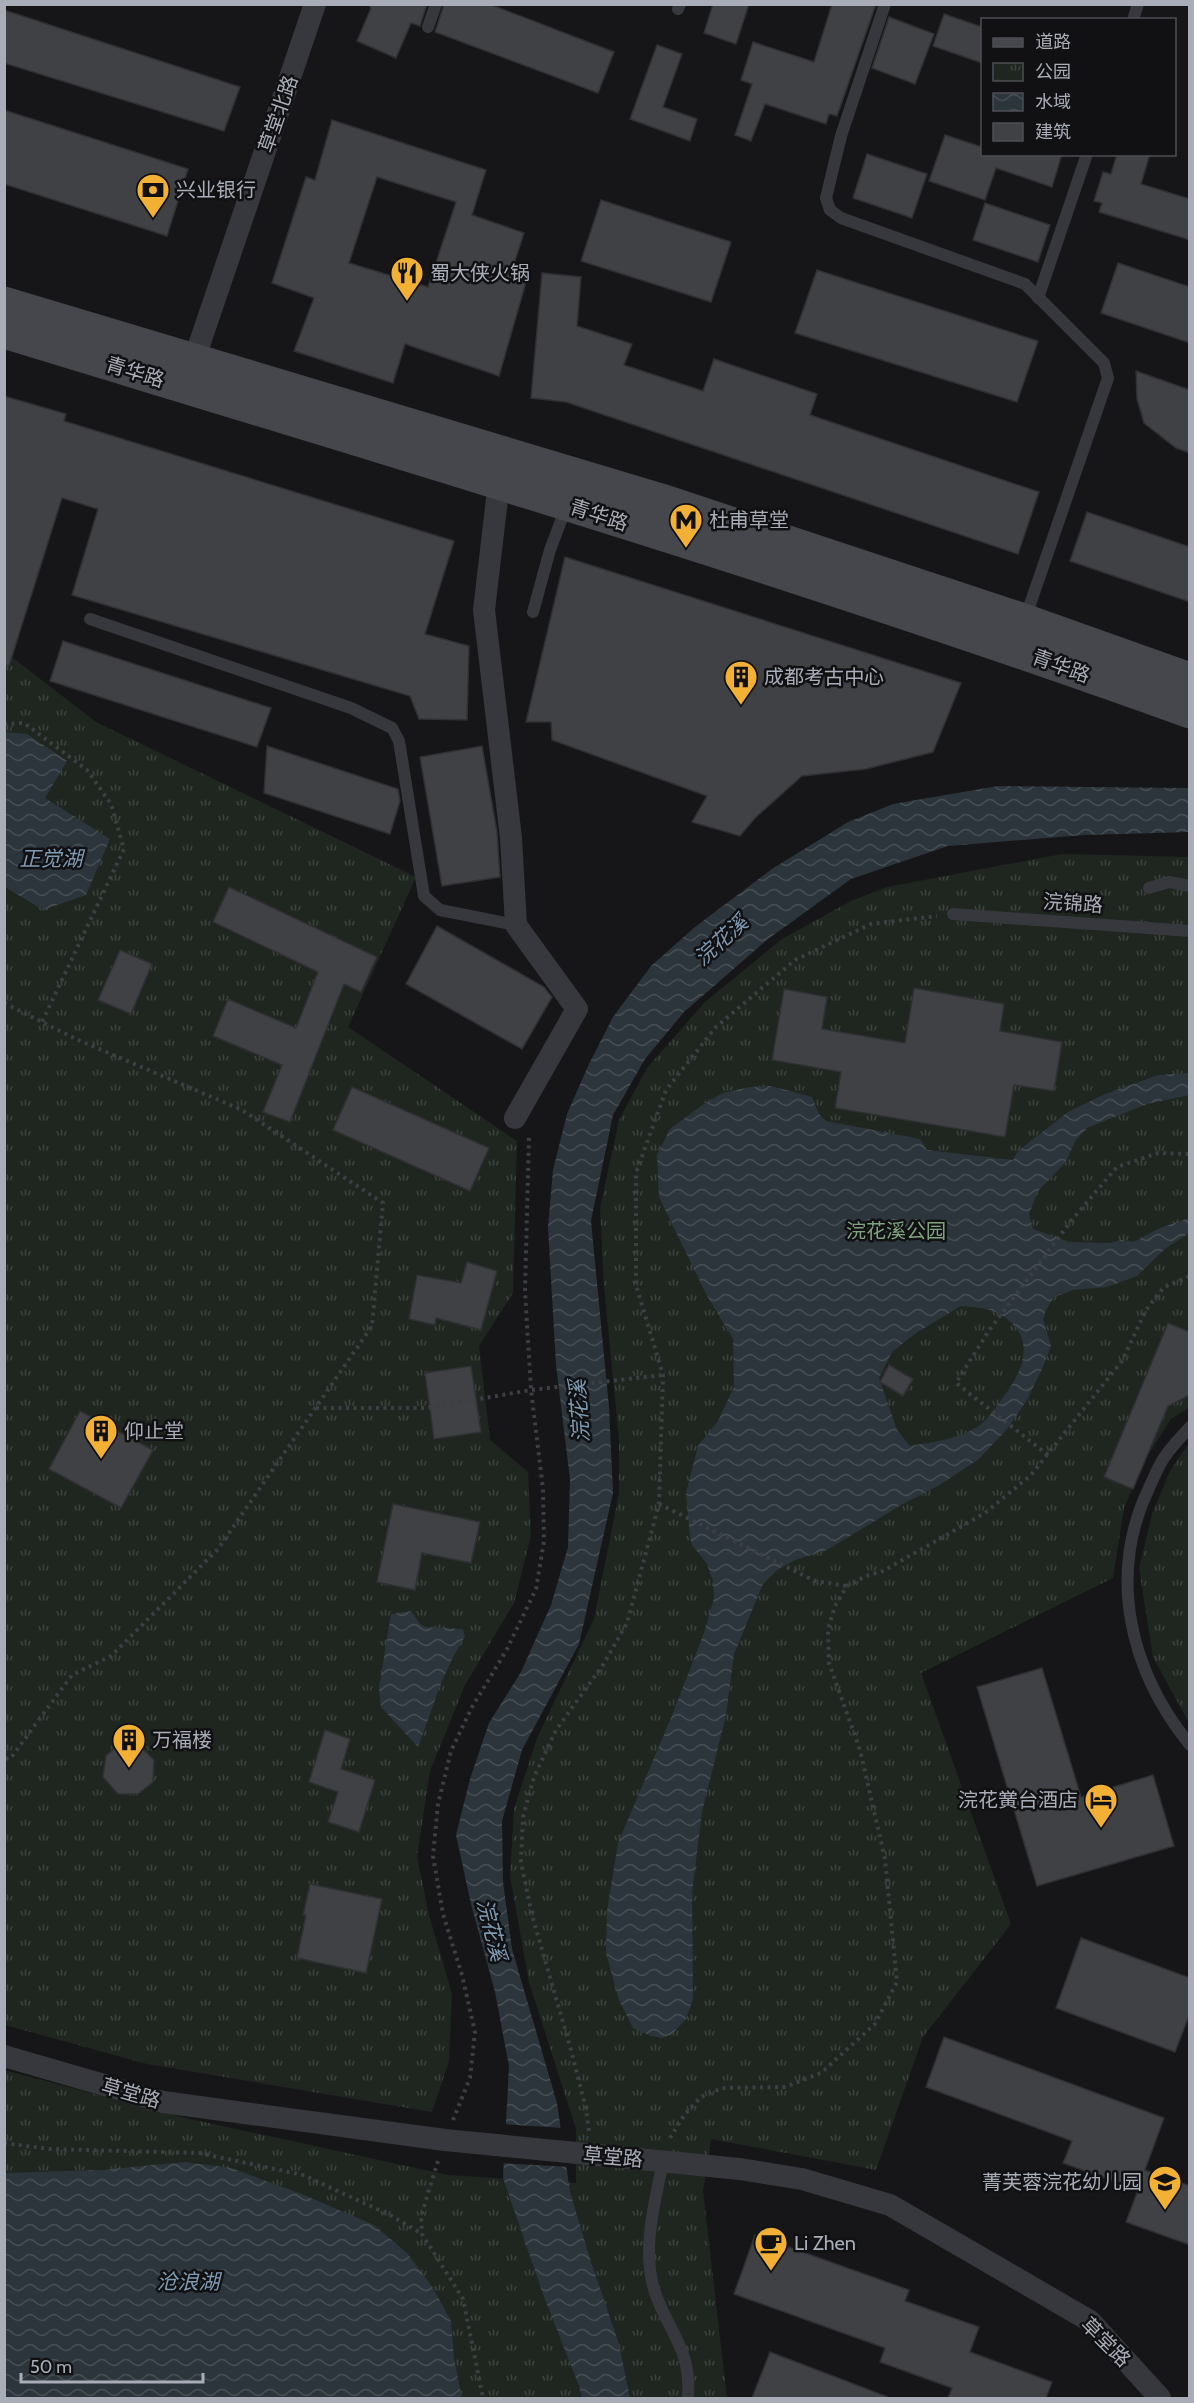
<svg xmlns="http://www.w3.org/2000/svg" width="1194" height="2403" font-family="Cabin,'Noto Sans SC',sans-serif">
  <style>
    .park { fill: url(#park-tufts) }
    .water { fill: url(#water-waves); fill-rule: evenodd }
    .pier { fill: #161618 }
    .building { fill: #404145; stroke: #303034; stroke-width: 1.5; fill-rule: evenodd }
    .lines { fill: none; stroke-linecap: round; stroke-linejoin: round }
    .path { stroke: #3d3f44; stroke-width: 4; stroke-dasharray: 3 4.5; stroke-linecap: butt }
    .service { stroke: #37383d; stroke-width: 12 }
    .minor { stroke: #37383d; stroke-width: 22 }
    .secondary { stroke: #45474d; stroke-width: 33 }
    .labels { text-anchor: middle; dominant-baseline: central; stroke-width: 5; stroke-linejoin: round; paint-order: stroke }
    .street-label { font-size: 20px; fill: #a8adb8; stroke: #111113 }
    .poi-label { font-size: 20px; fill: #a8adb8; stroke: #111113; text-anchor: start }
    .park-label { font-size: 20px; fill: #7fa381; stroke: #111113 }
    .water-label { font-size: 21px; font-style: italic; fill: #7f9bb3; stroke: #111113 }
  </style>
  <defs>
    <pattern id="park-tufts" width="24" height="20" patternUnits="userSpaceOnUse" patternTransform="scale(1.5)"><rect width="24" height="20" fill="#1e261f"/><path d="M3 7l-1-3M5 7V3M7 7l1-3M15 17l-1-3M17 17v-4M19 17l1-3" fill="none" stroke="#3c433d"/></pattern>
    <pattern id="water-waves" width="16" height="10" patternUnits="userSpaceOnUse" patternTransform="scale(1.5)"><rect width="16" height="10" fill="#2c353c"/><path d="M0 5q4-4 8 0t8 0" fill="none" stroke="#485056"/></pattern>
  </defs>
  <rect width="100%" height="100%" fill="#161618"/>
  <!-- park -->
  <g class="park">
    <path d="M 4,651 L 96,722 L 416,877 L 348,1027 L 517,1141 L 513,1293 L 479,1346 L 490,1440 L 528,1472 L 531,1535 L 514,1603 L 465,1685 L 430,1771 L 417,1856 L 429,1915 L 452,1994 L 449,2061 L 432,2112 L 147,2064 L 5,2025 Z"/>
    <path d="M 1062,854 L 1189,857 L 1189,1408 L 1171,1419 L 1145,1460 L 1124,1508 L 1113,1578 L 921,1673 L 1011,1924 L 923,2037 L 876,2170 L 711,2139 L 703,2191 L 727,2398 L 5,2398 L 4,2070 L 181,2117 L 448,2175 L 576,2183 L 576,2129 L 529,1982 L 510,1876 L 514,1809 L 537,1738 L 594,1619 L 619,1493 L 619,1440 L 604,1286 L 600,1208 L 619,1120 L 647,1068 L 705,1002 L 782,939 L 851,901 L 887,887 Z"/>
    <path d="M 1189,1443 L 1189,1723 L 1153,1657 L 1139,1568 L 1152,1514 L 1170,1471 Z"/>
  </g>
  <!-- water -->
  <g class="water">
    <path d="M 5,732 L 27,734 L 67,761 L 45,798 L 110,839 L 86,895 L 43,910 L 5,887 Z"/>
    <path d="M 998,786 L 1189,788 L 1189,832 L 1084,835 L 948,846 L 851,879 L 768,939 L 684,1012 L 645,1059 L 613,1115 L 591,1221 L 609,1407 L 613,1493 L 579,1644 L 522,1750 L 502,1821 L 503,1882 L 512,1949 L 557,2103 L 570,2192 L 591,2262 L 619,2344 L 630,2398 L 582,2398 L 579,2386 L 543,2294 L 503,2178 L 509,2066 L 495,1992 L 471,1904 L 456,1835 L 470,1779 L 489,1723 L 521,1672 L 551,1605 L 568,1547 L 570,1479 L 556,1365 L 548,1227 L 553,1170 L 567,1114 L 589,1064 L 613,1017 L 651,966 L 695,927 L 772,869 L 848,822 L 893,804 Z"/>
    <path d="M 1189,1073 L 1189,1095 L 1147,1104 L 1087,1128 L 1076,1140 L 1065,1163 L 1038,1191 L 1029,1214 L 1033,1229 L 1069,1242 L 1109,1243 L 1121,1240 L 1133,1242 L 1160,1228 L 1189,1218 L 1189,1233 L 1165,1249 L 1137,1276 L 1107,1287 L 1073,1290 L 1054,1297 L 1046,1310 L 1043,1319 L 1051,1346 L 1042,1369 L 1027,1400 L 1007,1429 L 979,1459 L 938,1486 L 901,1505 L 827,1550 L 795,1560 L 777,1570 L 763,1584 L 734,1654 L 726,1715 L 702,1812 L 692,1893 L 693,1999 L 686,2019 L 673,2033 L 663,2038 L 651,2036 L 633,2028 L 619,2000 L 606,1953 L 607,1911 L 618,1843 L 671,1718 L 704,1633 L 714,1598 L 713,1581 L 707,1564 L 692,1545 L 690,1537 L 686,1493 L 698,1446 L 718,1421 L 734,1387 L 733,1339 L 706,1294 L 659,1197 L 657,1155 L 670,1129 L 705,1103 L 723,1093 L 750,1087 L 771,1086 L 812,1097 L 819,1114 L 826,1121 L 920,1139 L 927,1150 L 1013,1160 L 1018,1151 L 1068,1112 L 1105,1094 L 1158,1075 ZM 961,1306 C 970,1307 984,1307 993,1311 C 1038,1331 1027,1368 1001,1400 C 995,1408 988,1419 980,1425 C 960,1439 934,1442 910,1446 L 897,1430 L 879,1378 L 892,1352 L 916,1333 Z"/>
    <path d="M 411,1611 L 420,1624 L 426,1627 L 463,1629 L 465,1636 L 452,1659 L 440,1686 L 418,1747 L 381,1707 L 379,1688 L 391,1614 Z"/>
    <path d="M 185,2162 L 231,2168 L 304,2195 L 374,2225 L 407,2253 L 433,2288 L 451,2321 L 454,2358 L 462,2398 L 5,2398 L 5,2173 L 102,2170 Z"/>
  </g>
  <!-- pier -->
  <path class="pier" d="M 502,2124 L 563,2128 L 570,2167 L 500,2163 Z"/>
  <!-- building -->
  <g class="building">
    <path d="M 368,4 L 427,4 L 420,26 L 411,23 L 396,58 L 357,41 L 371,8 Z"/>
    <path d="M 444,4 L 489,4 L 614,52 L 598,93 L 435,32 Z"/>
    <path d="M 713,4 L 749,4 L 736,44 L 704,33 Z"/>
    <path d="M 832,4 L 876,4 L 837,116 L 829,114 L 826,124 L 765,104 L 751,141 L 735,135 L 752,84 L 741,80 L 753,42 L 814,62 Z"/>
    <path d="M 4,10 L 240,87 L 224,131 L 4,63 Z"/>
    <path d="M 944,14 L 982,27 L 982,63 L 933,46 Z"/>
    <path d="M 889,17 L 934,34 L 915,84 L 872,68 Z"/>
    <path d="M 657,45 L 682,54 L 663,107 L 697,119 L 690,141 L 630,119 Z"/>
    <path d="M 4,110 L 188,169 L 167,236 L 4,184 Z"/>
    <path d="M 332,120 L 486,170 L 472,215 L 524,233 L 512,270 L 529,272 L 499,376 L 405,344 L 393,383 L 294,351 L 314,298 L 272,283 L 306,177 L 315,180 ZM 377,177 L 456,202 L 428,287 L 349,263 Z"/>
    <path d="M 945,135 L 982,147 L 982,154 L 1062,154 L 1052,187 L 996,168 L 985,200 L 929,181 Z"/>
    <path d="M 867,154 L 927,174 L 912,218 L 853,198 Z"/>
    <path d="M 1117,154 L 1150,154 L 1141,184 L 1190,199 L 1190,240 L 1099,212 L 1102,203 L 1094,201 L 1103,172 L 1111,174 Z"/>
    <path d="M 601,200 L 731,242 L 711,302 L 581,261 Z"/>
    <path d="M 985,203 L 1050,225 L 1038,262 L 973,240 Z"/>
    <path d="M 1118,263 L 1190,287 L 1190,343 L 1101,313 Z"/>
    <path d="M 817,270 L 1038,341 L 1017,402 L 795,333 Z"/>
    <path d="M 542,273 L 581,277 L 577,326 L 632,344 L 624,365 L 703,391 L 714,359 L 817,394 L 810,415 L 1039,492 L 1018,554 L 566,402 L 531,398 Z"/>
    <path d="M 1136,371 L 1190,390 L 1190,453 L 1176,448 L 1144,423 L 1137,399 Z"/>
    <path d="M 4,396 L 66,414 L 64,421 L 454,541 L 425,634 L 469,646 L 467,720 L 419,719 L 410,696 L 72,595 L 98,509 L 62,498 L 9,666 L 4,665 Z"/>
    <path d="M 1087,512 L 1190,547 L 1190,602 L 1070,561 Z"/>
    <path d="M 565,557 L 961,683 L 933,752 L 866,769 L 802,776 L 755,818 L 740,836 L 692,822 L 707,796 L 552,740 L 551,722 L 526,722 Z"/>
    <path d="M 63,641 L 271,708 L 257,747 L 50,681 Z"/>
    <path d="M 267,746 L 398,789 L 400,801 L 390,834 L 264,793 Z"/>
    <path d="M 482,746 L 497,832 L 500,877 L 442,886 L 420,757 Z"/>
    <path d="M 229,887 L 377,957 L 361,992 L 344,984 L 290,1122 L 263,1112 L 282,1065 L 213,1036 L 228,999 L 296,1028 L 318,972 L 213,922 Z"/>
    <path d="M 437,926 L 544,987 L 552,997 L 522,1049 L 406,984 Z"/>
    <path d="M 120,950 L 152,964 L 131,1014 L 98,1000 Z"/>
    <path d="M 914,988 L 1004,1004 L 1000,1031 L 1062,1042 L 1054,1091 L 1014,1085 L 1005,1137 L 835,1108 L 841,1072 L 772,1060 L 784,989 L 827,997 L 822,1029 L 905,1043 Z"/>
    <path d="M 352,1087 L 489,1148 L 470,1191 L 333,1130 Z"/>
    <path d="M 467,1262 L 497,1271 L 481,1330 L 436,1318 L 435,1325 L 409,1319 L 417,1275 L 461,1283 Z"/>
    <path d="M 1168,1323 L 1190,1332 L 1190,1395 L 1168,1406 L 1133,1489 L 1104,1477 Z"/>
    <path d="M 889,1365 L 913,1379 L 903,1396 L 880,1382 Z"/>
    <path d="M 471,1366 L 481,1432 L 434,1439 L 425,1373 Z"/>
    <path d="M 80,1411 L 153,1450 L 121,1508 L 49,1469 Z"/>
    <path d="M 393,1504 L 480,1522 L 471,1563 L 422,1553 L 415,1590 L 377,1582 Z"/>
    <path d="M 1042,1668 L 1081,1797 L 1153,1775 L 1174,1846 L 1037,1886 L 977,1687 Z"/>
    <path d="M 325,1730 L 350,1739 L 341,1769 L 375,1780 L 359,1832 L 328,1822 L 338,1792 L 309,1782 Z"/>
    <path d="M 139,1745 L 154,1760 L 153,1782 L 138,1794 L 118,1794 L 103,1777 L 106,1756 L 117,1746 Z"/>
    <path d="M 310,1884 L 382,1899 L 366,1973 L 297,1958 L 306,1915 L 303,1915 Z"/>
    <path d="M 1081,1938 L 1190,1978 L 1190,2013 L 1175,2052 L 1056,2008 Z"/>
    <path d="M 944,2037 L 1164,2118 L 1145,2170 L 1190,2186 L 1190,2245 L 1126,2222 L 1138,2190 L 1063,2163 L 1072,2141 L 926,2087 Z"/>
    <path d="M 755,2235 L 909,2290 L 905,2301 L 979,2327 L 970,2352 L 1052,2382 L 1046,2398 L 948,2398 L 952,2388 L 880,2362 L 885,2348 L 734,2294 Z"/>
    <path d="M 770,2352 L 888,2397 L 888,2398 L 752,2398 Z"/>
  </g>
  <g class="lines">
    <!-- path -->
    <g class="path">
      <path d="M 4,724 L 24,723 L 87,770 L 111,804 L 124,849 L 42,1022"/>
      <path d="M 4,1003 L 76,1039 L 242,1110 L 383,1203 L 372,1326 L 218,1549 L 111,1656 L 72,1675 L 10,1759 L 4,1758"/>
      <path d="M 316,1408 L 426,1408 L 531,1390 L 663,1375"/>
      <path d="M 1048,1455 L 956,1383 L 988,1332 L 1071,1221 L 1117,1167 L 1158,1153 L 1190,1154"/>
      <path d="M 659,1504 L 815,1581 L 847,1586"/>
      <path d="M 453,2120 L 470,2078 L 475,2032 L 462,1975 L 443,1914 L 433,1856 L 438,1804 L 451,1751 L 472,1707 L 506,1651 L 536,1589 L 544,1541 L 543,1489 L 531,1390 L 525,1291 L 529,1135"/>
      <path d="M 589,2131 L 586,2109 L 571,2050 L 532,1915 L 521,1862 L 523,1817 L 534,1777 L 556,1730 L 603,1665 L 627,1623 L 659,1504 L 663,1375 L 636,1285 L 636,1173 L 666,1090 L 715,1028 L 795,960 L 871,924 L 937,916"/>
      <path d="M 670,2138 L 685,2114 L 701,2097 L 722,2088 L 785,2087 L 821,2073 L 875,2024 L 897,1982 L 885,1859 L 860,1750 L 829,1663 L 828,1629 L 835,1606 L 847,1586 L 866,1576 L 883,1571 L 985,1513 L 1031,1475 L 1122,1361 L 1146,1310 L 1164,1287 L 1190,1276"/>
      <path d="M 4,2143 L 49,2149 L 199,2153 L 303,2175 L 392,2216 L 422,2234"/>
      <path d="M 438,2161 L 421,2216 L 422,2234 L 463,2299 L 483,2398"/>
    </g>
    <!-- service -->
    <g class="service">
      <path d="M 885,4 L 841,136 L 826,198 L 830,210 L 841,218 L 1025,284 L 1104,363 L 1108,378 L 1025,619"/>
      <path d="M 678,9 L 680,4"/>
      <path d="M 1133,20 L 1138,4"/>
      <path d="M 428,27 L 436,4"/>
      <path d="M 1038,298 L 1087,154"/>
      <path d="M 533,612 L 550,550 L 567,505"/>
      <path d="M 90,619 L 351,708 L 392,728 L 399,741 L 424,896 L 440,910 L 516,925"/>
      <path d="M 1149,888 L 1169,882 L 1190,886"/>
      <path d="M 953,914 L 1190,931"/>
      <path d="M 1190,1427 C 1182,1436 1173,1445 1166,1455 C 1159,1464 1154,1477 1149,1488 C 1107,1576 1130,1671 1190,1745"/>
      <path d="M 663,2162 C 654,2206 640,2255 657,2298 C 673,2338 691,2351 688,2398"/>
    </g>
    <!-- minor -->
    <g class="minor">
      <path d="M 194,360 L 315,4"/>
      <path d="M 499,482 L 484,610 L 511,838 L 516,925 L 577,1009 L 515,1118"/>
      <path d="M 4,2056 L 163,2102 L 445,2140 L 740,2169 L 802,2179 L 890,2205 L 1090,2321 L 1160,2398"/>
    </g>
    <!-- secondary -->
    <g class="secondary">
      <path d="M 4,303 L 661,500 L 1024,620 L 1190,679"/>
      <path d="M 4,332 C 401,453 799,571 1190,712"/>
    </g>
  </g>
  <!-- icons -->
  <defs>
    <g id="bank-pin" transform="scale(1.725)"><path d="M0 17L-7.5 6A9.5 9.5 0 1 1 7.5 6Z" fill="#f2b134" stroke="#111113"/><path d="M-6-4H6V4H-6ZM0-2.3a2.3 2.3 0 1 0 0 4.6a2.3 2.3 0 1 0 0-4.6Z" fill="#111"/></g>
    <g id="restaurant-pin" transform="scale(1.725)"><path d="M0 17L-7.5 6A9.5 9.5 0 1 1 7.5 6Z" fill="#f2b134" stroke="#111113"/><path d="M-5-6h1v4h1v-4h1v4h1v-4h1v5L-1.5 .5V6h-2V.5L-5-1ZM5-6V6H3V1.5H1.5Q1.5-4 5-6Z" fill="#111"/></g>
    <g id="metro-pin" transform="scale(1.725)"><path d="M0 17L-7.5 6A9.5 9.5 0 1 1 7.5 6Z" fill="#f2b134" stroke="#111113"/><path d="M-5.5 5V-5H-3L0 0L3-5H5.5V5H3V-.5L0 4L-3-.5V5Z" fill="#111"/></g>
    <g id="building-pin" transform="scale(1.725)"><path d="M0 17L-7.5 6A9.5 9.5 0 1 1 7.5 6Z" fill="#f2b134" stroke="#111113"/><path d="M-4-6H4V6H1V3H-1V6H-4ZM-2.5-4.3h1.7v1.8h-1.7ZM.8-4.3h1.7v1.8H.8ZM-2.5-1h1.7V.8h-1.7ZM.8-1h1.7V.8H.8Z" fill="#111"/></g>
    <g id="hotel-pin" transform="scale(1.725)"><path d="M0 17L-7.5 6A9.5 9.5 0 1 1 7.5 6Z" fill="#f2b134" stroke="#111113"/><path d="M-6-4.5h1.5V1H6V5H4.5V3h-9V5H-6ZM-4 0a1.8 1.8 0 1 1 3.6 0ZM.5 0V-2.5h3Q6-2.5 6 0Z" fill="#111"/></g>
    <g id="school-pin" transform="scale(1.725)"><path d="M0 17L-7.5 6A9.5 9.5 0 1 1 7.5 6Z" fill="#f2b134" stroke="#111113"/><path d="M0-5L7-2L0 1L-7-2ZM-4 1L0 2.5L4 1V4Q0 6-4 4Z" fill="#111"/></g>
    <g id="cafe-pin" transform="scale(1.725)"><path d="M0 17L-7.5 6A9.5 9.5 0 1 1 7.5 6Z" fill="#f2b134" stroke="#111113"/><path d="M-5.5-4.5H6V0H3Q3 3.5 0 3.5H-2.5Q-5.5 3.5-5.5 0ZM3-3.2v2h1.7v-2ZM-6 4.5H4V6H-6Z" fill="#111"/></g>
  </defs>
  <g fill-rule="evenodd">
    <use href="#bank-pin" x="153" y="190"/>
    <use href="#restaurant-pin" x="407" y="273"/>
    <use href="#metro-pin" x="686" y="520"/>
    <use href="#building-pin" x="741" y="677"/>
    <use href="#building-pin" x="101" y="1431"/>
    <use href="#building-pin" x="129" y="1740"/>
    <use href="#hotel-pin" x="1101" y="1800"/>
    <use href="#school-pin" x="1165" y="2182"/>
    <use href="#cafe-pin" x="771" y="2243"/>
  </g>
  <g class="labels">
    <!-- street labels -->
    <g class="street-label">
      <text transform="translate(278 114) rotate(-71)">草堂北路</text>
      <text transform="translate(135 372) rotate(17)">青华路</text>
      <text transform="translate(599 515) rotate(18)">青华路</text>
      <text transform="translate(1061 666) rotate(20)">青华路</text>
      <text transform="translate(1073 903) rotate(4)">浣锦路</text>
      <text transform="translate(131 2093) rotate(16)">草堂路</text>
      <text transform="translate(613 2157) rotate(5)">草堂路</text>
      <text transform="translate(1106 2342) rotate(45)">草堂路</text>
    </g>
    <!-- poi labels -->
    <g class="poi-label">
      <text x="176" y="190">兴业银行</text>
      <text x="430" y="273">蜀大侠火锅</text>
      <text x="709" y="520">杜甫草堂</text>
      <text x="764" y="677">成都考古中心</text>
      <text x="124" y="1431">仰止堂</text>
      <text x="152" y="1740">万福楼</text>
      <text x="1078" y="1800" text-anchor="end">浣花黉台酒店</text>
      <text x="1142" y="2182" text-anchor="end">菁芙蓉浣花幼儿园</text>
      <text x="794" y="2243">Li Zhen</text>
    </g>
    <!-- park labels -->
    <g class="park-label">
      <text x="896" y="1231">浣花溪公园</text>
    </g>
    <!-- water labels -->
    <g class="water-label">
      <text x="51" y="858">正觉湖</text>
      <text transform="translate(721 940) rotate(-42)">浣花溪</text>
      <text transform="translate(579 1411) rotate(-94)">浣花溪</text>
      <text transform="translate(492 1930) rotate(76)">浣花溪</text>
      <text x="188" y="2281">沧浪湖</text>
    </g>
  </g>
  <!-- border -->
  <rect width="1194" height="2403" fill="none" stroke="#a8adb8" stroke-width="12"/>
  <!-- legend -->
  <rect x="981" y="18" width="195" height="138" fill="#111113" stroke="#4d4f55" stroke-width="1.5"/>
  <rect x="993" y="38" width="30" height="9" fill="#45474d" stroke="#4d4f55" stroke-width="1.5"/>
  <text x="1035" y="48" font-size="18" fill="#a8adb8">道路</text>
  <rect x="993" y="63" width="30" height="18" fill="url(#park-tufts)" stroke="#4d4f55" stroke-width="1.5"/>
  <text x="1035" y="78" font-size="18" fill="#a8adb8">公园</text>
  <rect x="993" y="93" width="30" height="18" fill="url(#water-waves)" stroke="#4d4f55" stroke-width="1.5"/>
  <text x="1035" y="108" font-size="18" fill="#a8adb8">水域</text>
  <rect x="993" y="123" width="30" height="18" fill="#404145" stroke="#4d4f55" stroke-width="1.5"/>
  <text x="1035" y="138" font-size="18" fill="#a8adb8">建筑</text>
  <!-- scale -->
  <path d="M21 2373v9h182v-9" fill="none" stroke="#a8adb8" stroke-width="3"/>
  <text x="30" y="2373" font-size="18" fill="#a8adb8" stroke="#111113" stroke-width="4.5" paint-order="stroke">50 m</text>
</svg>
